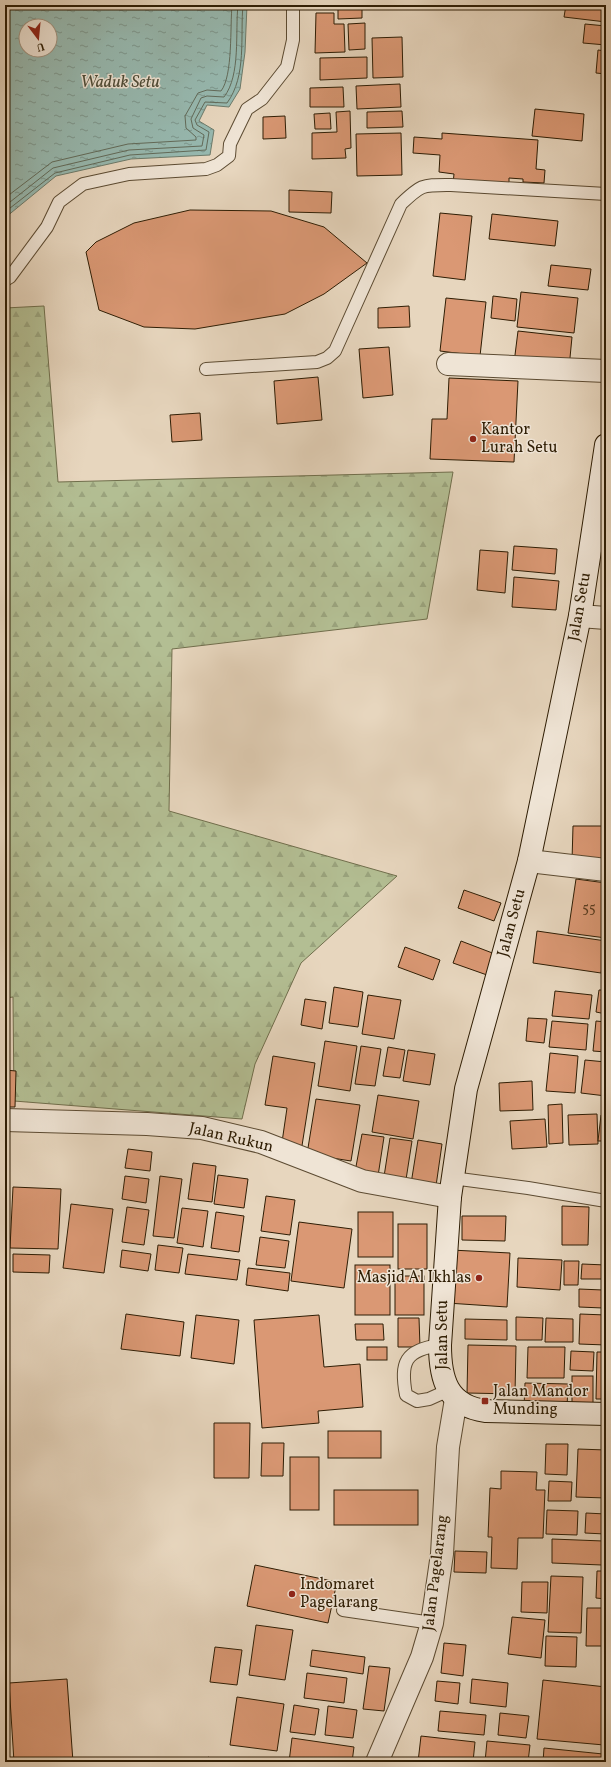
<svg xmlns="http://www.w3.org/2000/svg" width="611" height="1767" font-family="Vollkorn,serif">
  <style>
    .forest { fill: url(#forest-firs); stroke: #706e4c }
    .water { fill: url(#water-ripples); stroke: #6d7b6b; fill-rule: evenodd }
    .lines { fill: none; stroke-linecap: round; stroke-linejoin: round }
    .shore { stroke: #626b5a; stroke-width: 1 }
    .building { fill: #da9874; stroke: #2e1d04 }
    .service-casing { stroke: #5c4b32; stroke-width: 14 }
    .minor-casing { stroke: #5c4b32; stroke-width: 24 }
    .tertiary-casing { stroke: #5c4b32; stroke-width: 24 }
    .secondary-casing { stroke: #2e1d04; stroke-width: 24 }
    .service { stroke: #efe4d5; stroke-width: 12 }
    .minor { stroke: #efe4d5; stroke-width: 22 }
    .tertiary { stroke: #efe4d5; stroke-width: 22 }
    .secondary { stroke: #efe4d5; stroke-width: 22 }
    .poi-dot { fill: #8f2418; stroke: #efe4d5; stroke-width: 1.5 }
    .labels { text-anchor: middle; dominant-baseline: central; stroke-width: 3; stroke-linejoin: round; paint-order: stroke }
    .number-label { font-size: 14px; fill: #593c20 }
    .poi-label { font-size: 16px; fill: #2e1d04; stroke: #efe4d5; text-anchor: start }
    .street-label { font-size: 16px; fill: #2e1d04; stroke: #efe4d5 }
    .water-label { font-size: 17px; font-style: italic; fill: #4e4c38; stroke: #efe4d5 }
  </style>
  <defs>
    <pattern id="forest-firs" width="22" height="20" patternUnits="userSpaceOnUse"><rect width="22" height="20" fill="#b3be93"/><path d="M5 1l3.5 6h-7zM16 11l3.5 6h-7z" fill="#9aa37d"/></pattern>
    <pattern id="water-ripples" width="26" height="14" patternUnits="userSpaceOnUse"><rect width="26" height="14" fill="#97b9b0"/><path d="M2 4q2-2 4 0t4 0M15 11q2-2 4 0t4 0" fill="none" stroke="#7c968d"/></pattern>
  </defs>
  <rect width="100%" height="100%" fill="#e7d6be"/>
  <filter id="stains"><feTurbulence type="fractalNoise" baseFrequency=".005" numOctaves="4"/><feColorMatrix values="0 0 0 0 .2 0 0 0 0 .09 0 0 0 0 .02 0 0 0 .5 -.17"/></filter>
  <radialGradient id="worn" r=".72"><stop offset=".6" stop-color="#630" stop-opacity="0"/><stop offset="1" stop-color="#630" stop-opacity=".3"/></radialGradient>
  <!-- forest -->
  <path class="forest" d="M 44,306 L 58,482 L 453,472 L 427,619 L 172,649 L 169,811 L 397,876 L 301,963 L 255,1064 L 242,1119 L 14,1101 L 13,997 L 5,998 L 5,308 Z"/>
  <!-- water -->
  <path class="water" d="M 5,5 L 247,5 L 245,52 L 240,89 L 229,107 L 207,105 L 199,121 L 214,130 L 210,155 L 131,159 L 56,176 L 6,217 L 5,223 ZM 26,26 L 50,26 L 50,50 L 26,50 Z"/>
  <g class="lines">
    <!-- shore -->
    <g class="shore">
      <path d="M 5,198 L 52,162 L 128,144 L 196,140 L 196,137 L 186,128 L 185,116 L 198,93 L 207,90 L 221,91 C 233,76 230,26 232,5"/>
      <path d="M 5,206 L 53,168 L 129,150 L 202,146 L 204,135 L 193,128 L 191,119 L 201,98 L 207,96 L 224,97 C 241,75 235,32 238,5"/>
      <path d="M 5,212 L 55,173 L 130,155 L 206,150 L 209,132 L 197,125 L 195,120 L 205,102 L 227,103 C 247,76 240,36 243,5"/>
    </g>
  </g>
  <!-- building -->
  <g class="building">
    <path d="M 362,5 L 362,18 L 338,19 L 338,6 Z"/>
    <path d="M 566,5 L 606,8 L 606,22 L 564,17 Z"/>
    <path d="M 316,13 L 334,13 L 334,24 L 344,24 L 345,52 L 315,53 Z"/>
    <path d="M 365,23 L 365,49 L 349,50 L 348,24 Z"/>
    <path d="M 585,24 L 606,26 L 606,45 L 583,43 Z"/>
    <path d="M 402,37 L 403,77 L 373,78 L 372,38 Z"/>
    <path d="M 598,50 L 606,51 L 606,74 L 596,73 Z"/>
    <path d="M 367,57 L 367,78 L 320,80 L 320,58 Z"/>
    <path d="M 400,84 L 401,107 L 357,109 L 356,86 Z"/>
    <path d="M 343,87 L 344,107 L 310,107 L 310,88 Z"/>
    <path d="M 535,109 L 584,114 L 582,141 L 532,136 Z"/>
    <path d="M 350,111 L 351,148 L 345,149 L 346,158 L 312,159 L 312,133 L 337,132 L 336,112 Z"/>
    <path d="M 402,111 L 403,127 L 367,128 L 367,112 Z"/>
    <path d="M 330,113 L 331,129 L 315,129 L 314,114 Z"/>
    <path d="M 285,116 L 286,138 L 263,139 L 263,117 Z"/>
    <path d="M 401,133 L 402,175 L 357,176 L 356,134 Z"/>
    <path d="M 442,133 L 538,140 L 536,169 L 545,170 L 544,183 L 523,182 L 523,179 L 509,178 L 509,187 L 453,184 L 454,174 L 439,172 L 440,155 L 413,153 L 414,137 L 442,139 Z"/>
    <path d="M 289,190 L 332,192 L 331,213 L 289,212 Z"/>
    <path d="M 190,210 L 271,211 L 324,227 L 367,263 L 324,294 L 285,314 L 195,329 L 144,327 L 99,310 L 86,252 L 96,242 L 134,223 Z"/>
    <path d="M 440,213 L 472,216 L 465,280 L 433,276 Z"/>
    <path d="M 492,214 L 558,221 L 555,246 L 489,239 Z"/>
    <path d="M 551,265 L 591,269 L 588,290 L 548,286 Z"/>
    <path d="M 521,292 L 578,298 L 574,333 L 517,327 Z"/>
    <path d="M 493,296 L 517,299 L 515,321 L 491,318 Z"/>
    <path d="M 446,298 L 486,302 L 480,356 L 440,351 Z"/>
    <path d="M 409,306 L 410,327 L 378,328 L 378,308 Z"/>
    <path d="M 518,331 L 572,337 L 569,368 L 514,363 Z"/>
    <path d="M 389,347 L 393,395 L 363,398 L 359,349 Z"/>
    <path d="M 318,377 L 322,420 L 277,424 L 274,381 Z"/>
    <path d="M 449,378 L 518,381 L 514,462 L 430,459 L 432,419 L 447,419 Z"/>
    <path d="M 200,413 L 202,440 L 172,442 L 170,415 Z"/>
    <path d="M 514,546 L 557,549 L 555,574 L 512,570 Z"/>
    <path d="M 480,550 L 508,552 L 505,593 L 477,590 Z"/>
    <path d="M 514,577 L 559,581 L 556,610 L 512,607 Z"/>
    <path d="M 573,826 L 606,826 L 606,861 L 572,861 Z"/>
    <path d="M 576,879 L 606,883 L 606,938 L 568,933 Z"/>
    <path d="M 464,890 L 501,903 L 494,921 L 458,908 Z"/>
    <path d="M 537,931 L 606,941 L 601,973 L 533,963 Z"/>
    <path d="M 461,941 L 495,954 L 487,975 L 453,963 Z"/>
    <path d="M 405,947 L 440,960 L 433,980 L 398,967 Z"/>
    <path d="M 334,987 L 363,992 L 358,1027 L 329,1023 Z"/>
    <path d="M 599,990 L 606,990 L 606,1014 L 596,1012 Z"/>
    <path d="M 555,991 L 592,995 L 589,1019 L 552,1016 Z"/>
    <path d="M 368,995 L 401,1000 L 394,1039 L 362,1034 Z"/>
    <path d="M 305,999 L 326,1002 L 322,1029 L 301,1025 Z"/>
    <path d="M 528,1018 L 547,1019 L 544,1043 L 526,1041 Z"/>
    <path d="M 552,1021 L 588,1024 L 586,1050 L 549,1047 Z"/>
    <path d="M 596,1021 L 606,1022 L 606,1052 L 593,1051 Z"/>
    <path d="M 5,1036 L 8,1036 L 7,1062 L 5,1062 Z"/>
    <path d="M 325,1041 L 357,1046 L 350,1091 L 318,1086 Z"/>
    <path d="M 361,1046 L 381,1049 L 375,1086 L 355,1084 Z"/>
    <path d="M 388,1047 L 405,1050 L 400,1078 L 383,1076 Z"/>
    <path d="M 408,1050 L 435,1054 L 430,1085 L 403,1081 Z"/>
    <path d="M 550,1053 L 578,1056 L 575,1093 L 546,1091 Z"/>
    <path d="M 273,1056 L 315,1063 L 301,1152 L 281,1149 L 287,1108 L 265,1105 Z"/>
    <path d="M 585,1060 L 606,1062 L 606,1096 L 581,1093 Z"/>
    <path d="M 5,1070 L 16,1071 L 15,1107 L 5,1107 Z"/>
    <path d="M 532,1081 L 533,1110 L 500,1111 L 499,1083 Z"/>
    <path d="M 378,1095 L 419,1101 L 413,1139 L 372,1132 Z"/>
    <path d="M 316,1099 L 360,1105 L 351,1161 L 307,1154 Z"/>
    <path d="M 562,1104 L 563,1143 L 549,1144 L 548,1105 Z"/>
    <path d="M 597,1114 L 598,1144 L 569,1145 L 568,1115 Z"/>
    <path d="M 601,1115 L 606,1115 L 606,1141 L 598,1141 Z"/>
    <path d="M 545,1119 L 547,1147 L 512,1149 L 510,1121 Z"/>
    <path d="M 362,1134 L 384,1137 L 378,1176 L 355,1172 Z"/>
    <path d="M 390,1138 L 412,1141 L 405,1186 L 383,1183 Z"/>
    <path d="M 418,1140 L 442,1144 L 435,1193 L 410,1190 Z"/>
    <path d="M 128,1149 L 152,1152 L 150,1171 L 125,1168 Z"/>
    <path d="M 193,1163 L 216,1166 L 212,1202 L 188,1199 Z"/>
    <path d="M 218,1175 L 248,1179 L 244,1208 L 214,1204 Z"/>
    <path d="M 125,1176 L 149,1179 L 146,1203 L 122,1199 Z"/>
    <path d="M 160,1176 L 182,1179 L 174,1238 L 153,1236 Z"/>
    <path d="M 13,1187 L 61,1189 L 58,1249 L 10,1248 Z"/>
    <path d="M 266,1196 L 295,1200 L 290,1235 L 261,1231 Z"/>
    <path d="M 71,1204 L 113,1209 L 104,1273 L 63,1268 Z"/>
    <path d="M 562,1206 L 589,1207 L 588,1245 L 562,1245 Z"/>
    <path d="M 127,1207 L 149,1210 L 144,1245 L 122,1242 Z"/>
    <path d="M 182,1208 L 208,1211 L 203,1247 L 177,1243 Z"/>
    <path d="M 216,1212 L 244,1216 L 239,1252 L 211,1248 Z"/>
    <rect x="358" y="1212" width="35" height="45"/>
    <path d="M 462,1216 L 506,1216 L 505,1241 L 462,1240 Z"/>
    <path d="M 299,1222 L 352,1229 L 344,1288 L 291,1281 Z"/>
    <rect x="398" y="1224" width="29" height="45"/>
    <path d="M 260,1237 L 289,1241 L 285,1268 L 256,1265 Z"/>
    <path d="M 158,1245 L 183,1248 L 179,1273 L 155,1270 Z"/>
    <path d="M 122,1250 L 151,1254 L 148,1271 L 120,1267 Z"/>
    <path d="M 451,1250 L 510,1253 L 507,1307 L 447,1303 Z"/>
    <path d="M 13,1254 L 50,1255 L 49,1273 L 13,1272 Z"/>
    <path d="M 188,1254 L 240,1260 L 237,1280 L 185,1274 Z"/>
    <path d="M 518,1258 L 562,1260 L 560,1290 L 517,1287 Z"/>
    <path d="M 564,1261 L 579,1261 L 578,1285 L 564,1285 Z"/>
    <path d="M 582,1264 L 606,1265 L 606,1279 L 581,1279 Z"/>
    <rect x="355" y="1265" width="35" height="50"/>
    <path d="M 248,1268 L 290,1273 L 288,1291 L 246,1285 Z"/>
    <rect x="395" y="1276" width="29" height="39"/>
    <path d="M 579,1289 L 603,1290 L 603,1308 L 579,1307 Z"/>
    <path d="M 126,1314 L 184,1322 L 180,1356 L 121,1349 Z"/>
    <path d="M 580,1314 L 606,1315 L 606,1345 L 579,1344 Z"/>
    <path d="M 196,1315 L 239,1320 L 234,1364 L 191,1358 Z"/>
    <path d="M 319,1315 L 324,1367 L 360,1364 L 363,1407 L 318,1411 L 319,1423 L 262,1428 L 254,1320 Z"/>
    <path d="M 516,1317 L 543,1318 L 542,1340 L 516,1340 Z"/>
    <path d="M 398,1318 L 419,1318 L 420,1347 L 398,1347 Z"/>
    <path d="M 546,1318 L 573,1319 L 573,1342 L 545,1342 Z"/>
    <path d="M 465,1319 L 507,1320 L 507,1340 L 465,1339 Z"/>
    <path d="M 355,1324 L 383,1324 L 384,1340 L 356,1340 Z"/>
    <path d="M 468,1345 L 516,1346 L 515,1394 L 467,1393 Z"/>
    <rect x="367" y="1347" width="20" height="13"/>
    <path d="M 528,1347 L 565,1347 L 564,1378 L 527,1378 Z"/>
    <path d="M 571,1351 L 594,1352 L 593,1371 L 570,1370 Z"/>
    <path d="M 597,1352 L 606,1352 L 606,1399 L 596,1399 Z"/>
    <rect x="572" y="1376" width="21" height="28"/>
    <path d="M 525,1383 L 568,1384 L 567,1408 L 524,1407 Z"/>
    <path d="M 214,1423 L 250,1423 L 249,1478 L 214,1478 Z"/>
    <rect x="328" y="1431" width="53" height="27"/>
    <path d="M 262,1443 L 284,1443 L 283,1476 L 261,1476 Z"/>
    <path d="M 546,1444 L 568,1444 L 567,1475 L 545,1474 Z"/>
    <path d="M 578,1449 L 606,1450 L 606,1498 L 576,1497 Z"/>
    <rect x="290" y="1457" width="29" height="53"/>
    <path d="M 501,1471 L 537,1472 L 536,1490 L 545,1490 L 543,1538 L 518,1538 L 517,1569 L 491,1568 L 492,1537 L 488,1537 L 490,1488 L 501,1489 Z"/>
    <path d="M 549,1481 L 572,1482 L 571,1501 L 548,1501 Z"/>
    <rect x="334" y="1490" width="84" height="35"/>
    <path d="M 547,1510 L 578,1511 L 577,1535 L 546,1534 Z"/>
    <path d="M 586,1513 L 606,1514 L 605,1534 L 585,1533 Z"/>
    <path d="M 552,1539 L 603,1541 L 602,1565 L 552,1563 Z"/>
    <path d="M 455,1551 L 487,1552 L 486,1573 L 454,1572 Z"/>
    <path d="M 255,1565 L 337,1582 L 328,1623 L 247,1606 Z"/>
    <path d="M 597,1571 L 606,1571 L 606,1599 L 596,1598 Z"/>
    <path d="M 551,1576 L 583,1577 L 581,1633 L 548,1632 Z"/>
    <path d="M 522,1582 L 548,1582 L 547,1613 L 521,1612 Z"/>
    <path d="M 587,1608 L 606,1608 L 606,1646 L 586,1646 Z"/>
    <path d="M 512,1617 L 545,1620 L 541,1658 L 508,1654 Z"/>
    <path d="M 256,1625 L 293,1630 L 285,1680 L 249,1675 Z"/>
    <path d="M 546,1636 L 577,1637 L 576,1667 L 545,1666 Z"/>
    <path d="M 444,1643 L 466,1645 L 463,1676 L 441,1673 Z"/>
    <path d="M 215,1647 L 242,1650 L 237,1685 L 210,1682 Z"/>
    <path d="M 312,1650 L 365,1657 L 363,1674 L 310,1666 Z"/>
    <path d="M 369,1666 L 390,1668 L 384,1711 L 363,1709 Z"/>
    <path d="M 307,1673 L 347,1678 L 344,1703 L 304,1698 Z"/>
    <path d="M 67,1679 L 73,1762 L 14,1762 L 9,1683 Z"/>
    <path d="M 472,1679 L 508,1683 L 506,1707 L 470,1703 Z"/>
    <path d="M 543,1680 L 606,1687 L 606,1723 L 604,1745 L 537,1739 Z"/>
    <path d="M 437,1681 L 460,1683 L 458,1704 L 435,1701 Z"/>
    <path d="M 237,1697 L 284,1704 L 277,1751 L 230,1745 Z"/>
    <path d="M 5,1698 L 9,1760 L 5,1760 Z"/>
    <path d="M 294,1705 L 319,1709 L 315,1735 L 290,1732 Z"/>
    <path d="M 328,1706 L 357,1710 L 353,1738 L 325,1735 Z"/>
    <path d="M 440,1711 L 486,1715 L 484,1735 L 438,1731 Z"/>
    <path d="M 500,1713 L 529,1716 L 526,1738 L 498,1735 Z"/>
    <path d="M 421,1736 L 475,1742 L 473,1762 L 418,1762 Z"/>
    <path d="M 292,1738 L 354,1747 L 352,1762 L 289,1762 Z"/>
    <path d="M 487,1741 L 530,1745 L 528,1762 L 485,1762 Z"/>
    <path d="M 544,1748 L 603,1754 L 602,1762 L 543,1762 Z"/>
    <path d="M 208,1757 L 219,1762 L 205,1762 Z"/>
  </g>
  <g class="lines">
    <!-- service casing -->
    <g class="service-casing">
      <g id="service">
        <path d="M 5,280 L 10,277 L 47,227 L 59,202 L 83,184 L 129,174 L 206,169 L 217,165 L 229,156 L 230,144 L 247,109 L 262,99 L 287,67 L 293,40 L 293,5"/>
        <path d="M 206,369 L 317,362 L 327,358 L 335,351 L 401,204 C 422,184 422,185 451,185 L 606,194"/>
        <path d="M 452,1178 L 528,1188 L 606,1201"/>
        <path d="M 440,1345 C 405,1350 400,1362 406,1395 L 417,1401 L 429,1399 L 449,1390"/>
        <path d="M 343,1610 L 432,1623"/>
      </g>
    </g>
    <!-- minor casing -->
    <g class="minor-casing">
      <g id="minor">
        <path d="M 448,364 L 606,371"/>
        <path d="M 580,616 L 606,618"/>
        <path d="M 529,861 L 606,870"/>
        <path d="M 5,1120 L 147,1124 L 202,1128 L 261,1142 L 362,1181 L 450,1197"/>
      </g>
    </g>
    <!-- tertiary casing -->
    <g class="tertiary-casing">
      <path id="tertiary" d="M 377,1762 L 422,1657 L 432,1623 L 442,1554 L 448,1447 L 456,1399"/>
    </g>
    <!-- secondary casing -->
    <g class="secondary-casing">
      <path id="secondary" d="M 606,445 L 580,616 L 529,861 L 466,1089 L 450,1197 L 440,1345 C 440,1379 447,1406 486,1411 L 606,1414"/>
    </g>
    <!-- service -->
    <use href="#service" class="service"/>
    <!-- minor -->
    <use href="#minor" class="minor"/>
    <!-- tertiary -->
    <use href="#tertiary" class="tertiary"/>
    <!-- secondary -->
    <use href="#secondary" class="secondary"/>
  </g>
  <!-- markers -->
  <g class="poi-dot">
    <circle cx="473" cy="439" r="4"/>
    <circle cx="479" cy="1278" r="4"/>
    <rect x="481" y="1397" width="8" height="8" rx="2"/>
    <circle cx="292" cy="1594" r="4"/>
  </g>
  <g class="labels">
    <!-- number labels -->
    <g class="number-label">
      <text x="589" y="908">55</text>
    </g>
    <!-- poi labels -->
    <g class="poi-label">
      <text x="481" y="430">Kantor<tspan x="481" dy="18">Lurah Setu</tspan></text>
      <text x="471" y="1278" text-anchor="end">Masjid Al Ikhlas</text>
      <text x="493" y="1392">Jalan Mandor<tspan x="493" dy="18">Munding</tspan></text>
      <text x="300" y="1585">Indomaret<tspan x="300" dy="18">Pagelarang</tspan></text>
    </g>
    <!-- street labels -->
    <g class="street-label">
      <text transform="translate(580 607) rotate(-80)">Jalan Setu</text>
      <text transform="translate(512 923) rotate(-75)">Jalan Setu</text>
      <text transform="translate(231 1138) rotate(13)">Jalan Rukun</text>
      <text transform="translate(443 1335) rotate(-90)">Jalan Setu</text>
      <text transform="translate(436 1573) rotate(-83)">Jalan Pagelarang</text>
    </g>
    <!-- water labels -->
    <g class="water-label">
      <text x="120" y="82">Waduk Setu</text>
    </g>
  </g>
  <!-- margin -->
  <rect width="611" height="1767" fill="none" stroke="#e7d6be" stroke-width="20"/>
  <rect x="6" y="6" width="599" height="1755" fill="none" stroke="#2e1d04" stroke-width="2"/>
  <rect x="10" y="10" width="591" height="1747" fill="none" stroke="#2e1d04"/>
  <!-- north arrow -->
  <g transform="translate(38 38) rotate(164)"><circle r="19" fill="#efe4d5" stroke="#a29481"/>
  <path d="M0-3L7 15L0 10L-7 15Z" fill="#8f2418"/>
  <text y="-6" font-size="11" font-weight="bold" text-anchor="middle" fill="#2e1d04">U</text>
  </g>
  <rect width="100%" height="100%" filter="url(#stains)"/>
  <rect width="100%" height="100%" fill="url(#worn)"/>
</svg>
